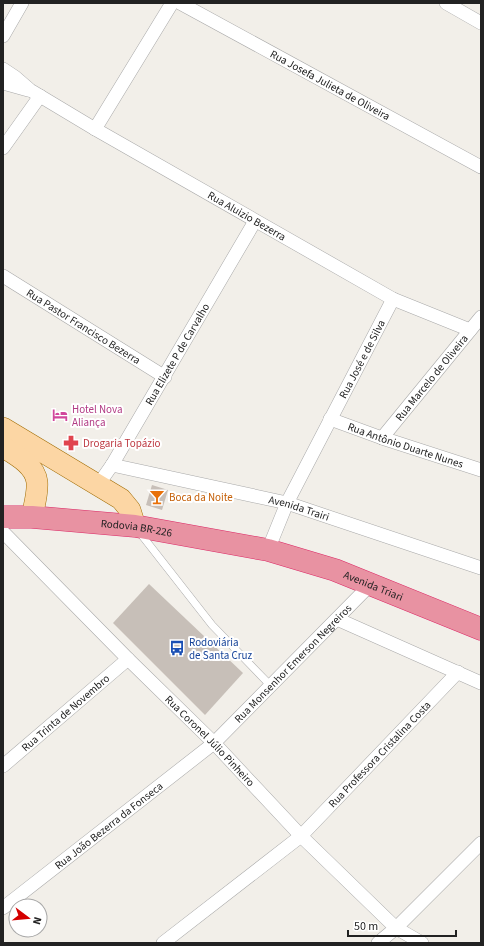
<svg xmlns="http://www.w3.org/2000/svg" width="484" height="946" font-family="'Source Sans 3',sans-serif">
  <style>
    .building { fill: #c7bfb8 }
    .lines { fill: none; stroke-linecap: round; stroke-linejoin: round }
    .lane-casing { stroke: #a9a9a9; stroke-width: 8 }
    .street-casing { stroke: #a9a9a9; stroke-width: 14 }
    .primary-casing { stroke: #a06b00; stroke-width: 22 }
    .highway-casing { stroke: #dc2a67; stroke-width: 23 }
    .lane { stroke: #fff; stroke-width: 7 }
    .street { stroke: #fff; stroke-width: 13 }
    .primary { stroke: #fcd6a4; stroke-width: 21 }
    .highway { stroke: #e892a2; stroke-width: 22 }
    .labels { text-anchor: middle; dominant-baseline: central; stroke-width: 4; stroke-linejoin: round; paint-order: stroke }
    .street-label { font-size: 11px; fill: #222; stroke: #fff }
    .hotel-label { font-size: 11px; fill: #b23c85; stroke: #fff; text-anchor: start }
    .health-label { font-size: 11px; fill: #be3a42; stroke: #fff; text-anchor: start }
    .food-label { font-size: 11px; fill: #c56008; stroke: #fff; text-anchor: start }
    .transit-label { font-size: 11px; fill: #164399; stroke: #fff; text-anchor: start }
  </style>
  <rect width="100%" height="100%" fill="#f2efe9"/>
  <!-- building -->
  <g class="building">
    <path d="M 152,485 L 168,490 L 162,510 L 146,505 Z"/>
    <path d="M 149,584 L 243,673 L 205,715 L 113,623 Z"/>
  </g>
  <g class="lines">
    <!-- lane casing -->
    <g class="lane-casing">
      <path id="lane" d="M 140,533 L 212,625 L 271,686"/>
    </g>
    <!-- street casing -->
    <g class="street-casing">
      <g id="street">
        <path id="s1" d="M 180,3 L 481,167"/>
        <path d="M 446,3 L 481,23"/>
        <path d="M 3,36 L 22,3"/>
        <path id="s2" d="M 3,69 L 15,77 L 30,90 L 95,129 L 393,299 L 470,330"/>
        <path d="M 3,83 L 28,90"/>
        <path d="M 95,129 L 172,3"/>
        <path d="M 3,148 L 40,96"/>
        <path id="s3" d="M 3,276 L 165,377"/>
        <path id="s4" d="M 330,419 L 382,438 L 481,470"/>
        <path id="s5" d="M 382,438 L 481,317"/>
        <path id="s6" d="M 112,465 L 287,503 L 481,568"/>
        <path id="s7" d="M 98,485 L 112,465 L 255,221"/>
        <path id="s8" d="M 3,532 L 128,659 L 214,743 L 301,836 L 396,928 L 422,943"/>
        <path id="s9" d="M 268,550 L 287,503 L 393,299"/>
        <path d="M 337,619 L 481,683"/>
        <path id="s10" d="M 3,766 L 128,659"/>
        <path id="s11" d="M 3,908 L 214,743 L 371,584"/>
        <path id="s12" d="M 163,943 L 301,836 L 458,672"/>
        <path d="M 378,943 L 396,928 L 481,843"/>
      </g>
    </g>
    <!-- primary casing -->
    <g class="primary-casing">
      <g id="primary">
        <path d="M 3,428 L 121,499 L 130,510 L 135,526"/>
        <path d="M 3,447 C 16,455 35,465 37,482 C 38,493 34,506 32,517"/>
      </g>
    </g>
    <!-- highway casing -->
    <g class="highway-casing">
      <g id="highway">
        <path id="s13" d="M 3,517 L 32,517 L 135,526 L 268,550 L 335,570 L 481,629"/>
      </g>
    </g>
    <!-- lane -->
    <use href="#lane" class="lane"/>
    <!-- street -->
    <use href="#street" class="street"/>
    <!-- primary -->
    <use href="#primary" class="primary"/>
    <!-- highway -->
    <use href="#highway" class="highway"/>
  </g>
  <!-- icons -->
  <defs>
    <g id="hotel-bare" transform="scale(1.2)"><path d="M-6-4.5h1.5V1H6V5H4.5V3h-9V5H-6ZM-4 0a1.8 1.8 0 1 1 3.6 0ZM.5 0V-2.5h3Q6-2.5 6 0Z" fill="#d1479c" stroke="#fff" stroke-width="2.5" paint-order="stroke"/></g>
    <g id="pharmacy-bare" transform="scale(1.2)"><path d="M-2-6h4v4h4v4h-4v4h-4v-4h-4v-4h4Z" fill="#e0444e" stroke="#fff" stroke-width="2.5" paint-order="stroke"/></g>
    <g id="bar-bare" transform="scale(1.2)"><path d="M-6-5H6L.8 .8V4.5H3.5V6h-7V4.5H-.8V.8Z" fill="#e8710a" stroke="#fff" stroke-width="2.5" paint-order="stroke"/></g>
    <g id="bus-bare" transform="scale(1.2)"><path d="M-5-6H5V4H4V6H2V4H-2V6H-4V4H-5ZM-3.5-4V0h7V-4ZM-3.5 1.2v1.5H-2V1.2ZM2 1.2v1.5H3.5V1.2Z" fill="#1a4fb4" stroke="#fff" stroke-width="2.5" paint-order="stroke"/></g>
  </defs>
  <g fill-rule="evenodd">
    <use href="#hotel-bare" x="60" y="415"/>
    <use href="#pharmacy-bare" x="71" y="443"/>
    <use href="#bar-bare" x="157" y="497"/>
    <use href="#bus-bare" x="177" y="648"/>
  </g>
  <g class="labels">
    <!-- street labels -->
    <g class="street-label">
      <text stroke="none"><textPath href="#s1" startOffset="171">Rua Josefa Julieta de Oliveira</textPath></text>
      <text stroke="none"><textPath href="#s2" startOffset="285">Rua Aluizio Bezerra</textPath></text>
      <text stroke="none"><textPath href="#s3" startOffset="95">Rua Pastor Francisco Bezerra</textPath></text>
      <text stroke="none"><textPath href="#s7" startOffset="153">Rua Elizete P de Carvalho</textPath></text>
      <text stroke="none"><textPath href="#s9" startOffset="213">Rua José e de Silva</textPath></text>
      <text stroke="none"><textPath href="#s5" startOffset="78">Rua Marcelo de Oliveira</textPath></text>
      <text stroke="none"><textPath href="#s4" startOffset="80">Rua Antônio Duarte Nunes</textPath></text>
      <text stroke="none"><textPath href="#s6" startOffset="192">Avenida Trairi</textPath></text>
      <text stroke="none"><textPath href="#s13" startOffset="134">Rodovia BR-226</textPath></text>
      <text stroke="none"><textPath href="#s13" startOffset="379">Avenida Triari</textPath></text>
      <text stroke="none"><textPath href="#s11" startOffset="380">Rua Monsenhor Emerson Negreiros</textPath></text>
      <text stroke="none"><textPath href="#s10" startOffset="82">Rua Trinta de Novembro</textPath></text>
      <text stroke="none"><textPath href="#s8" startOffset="294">Rua Coronel Júlio Pinheiro</textPath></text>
      <text stroke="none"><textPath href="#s12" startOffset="288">Rua Professora Cristalina Costa</textPath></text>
      <text stroke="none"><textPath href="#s11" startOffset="134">Rua João Bezerra da Fonseca</textPath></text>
    </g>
    <!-- hotel labels -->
    <g class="hotel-label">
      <text x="72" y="409">Hotel Nova<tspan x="72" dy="13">Aliança</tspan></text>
    </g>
    <!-- health labels -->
    <g class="health-label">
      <text x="83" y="443">Drogaria Topázio</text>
    </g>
    <!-- food labels -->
    <g class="food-label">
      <text x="169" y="497">Boca da Noite</text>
    </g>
    <!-- transit labels -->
    <g class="transit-label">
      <text x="189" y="642">Rodoviária<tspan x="189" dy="13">de Santa Cruz</tspan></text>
    </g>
  </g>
  <!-- border -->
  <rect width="484" height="946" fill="none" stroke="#222222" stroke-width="8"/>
  <!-- north arrow -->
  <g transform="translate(28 918) rotate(106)"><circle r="19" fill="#ffffff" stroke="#a7a7a7"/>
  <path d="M0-3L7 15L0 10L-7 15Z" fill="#d40000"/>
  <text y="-6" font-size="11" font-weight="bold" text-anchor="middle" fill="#222222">N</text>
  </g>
  <!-- scale -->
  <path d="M348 930v6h108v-6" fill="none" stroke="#222222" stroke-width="2"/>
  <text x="354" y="930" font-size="12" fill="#222222" stroke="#ffffff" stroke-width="3" paint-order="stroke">50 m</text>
</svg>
